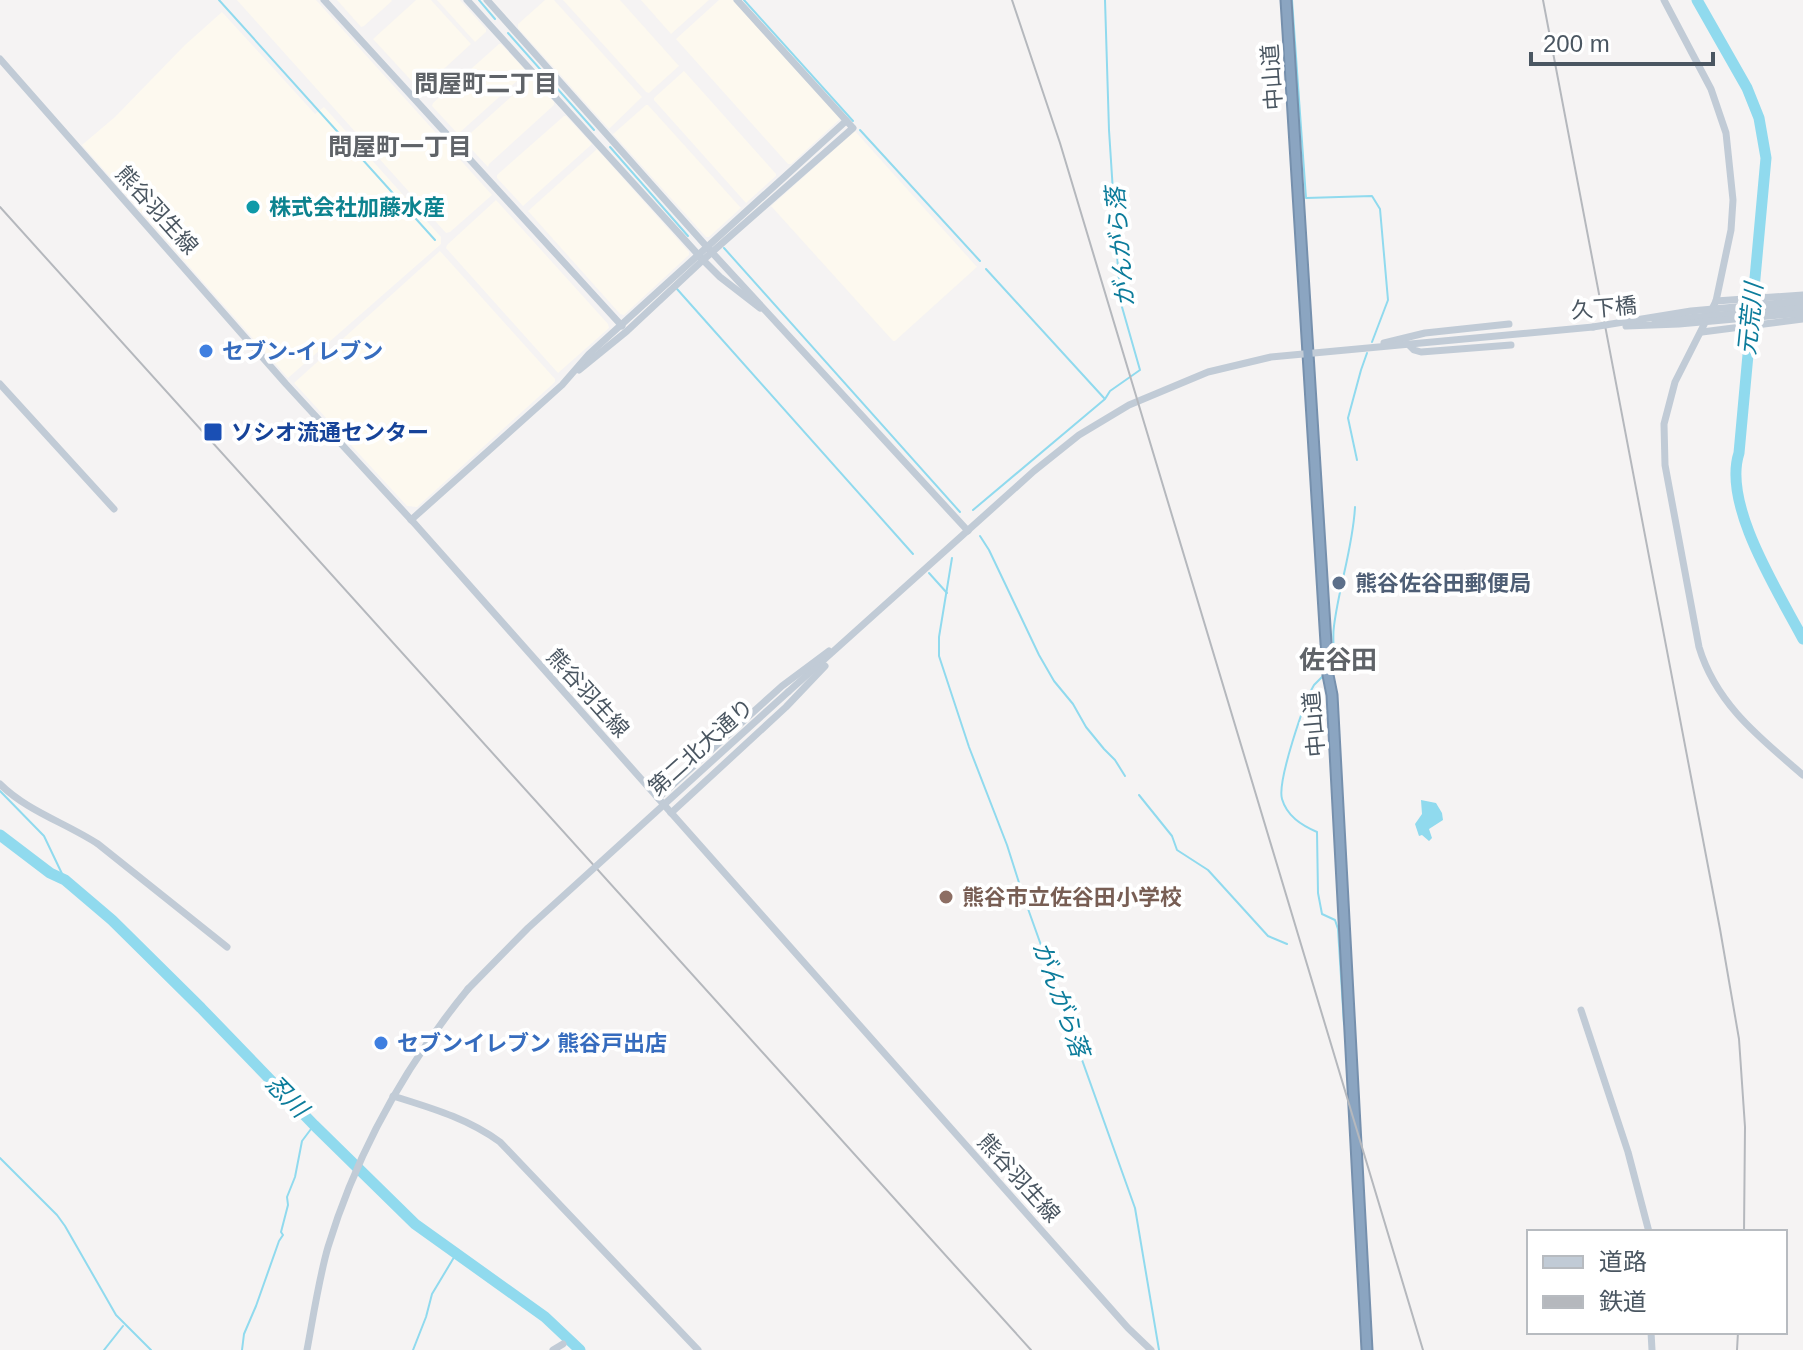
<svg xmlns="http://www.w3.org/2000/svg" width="1803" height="1350" font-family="Helvetica,'Noto Sans JP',sans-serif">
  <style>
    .commercial { fill: #fdf9ef }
    .water { fill: #90daee }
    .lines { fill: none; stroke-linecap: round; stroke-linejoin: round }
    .stream { stroke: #90daee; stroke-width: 2 }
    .river { stroke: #90daee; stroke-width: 11 }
    .highway-casing { stroke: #7690ad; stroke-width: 13 }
    .secondary { stroke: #c1cbd6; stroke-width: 7 }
    .highway { stroke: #8ba5c1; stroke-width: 9 }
    .rail { stroke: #b5b8bd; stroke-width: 2 }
    .secondary-bridge { stroke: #c1cbd6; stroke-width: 7 }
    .culture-dot { fill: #0f9aa8; stroke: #fff; stroke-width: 3 }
    .shop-dot { fill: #3f7fe0; stroke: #fff; stroke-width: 3 }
    .transit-dot { fill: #1a4fb4; stroke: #fff; stroke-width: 3 }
    .service-dot { fill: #5c6f8a; stroke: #fff; stroke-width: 3 }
    .education-dot { fill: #8d6e63; stroke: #fff; stroke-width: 3 }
    .labels { text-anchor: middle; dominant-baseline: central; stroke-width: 8; stroke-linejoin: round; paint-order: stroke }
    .street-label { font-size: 22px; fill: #4a5661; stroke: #fff }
    .culture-label { font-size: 22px; font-weight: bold; fill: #0d838f; stroke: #fff; text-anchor: start }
    .shop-label { font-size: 22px; font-weight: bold; fill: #366cbe; stroke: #fff; text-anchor: start }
    .transit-label { font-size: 22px; font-weight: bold; fill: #164399; stroke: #fff; text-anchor: start }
    .service-label { font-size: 22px; font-weight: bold; fill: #4e5e75; stroke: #fff; text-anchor: start }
    .education-label { font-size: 22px; font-weight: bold; fill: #785e54; stroke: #fff; text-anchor: start }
    .neighbourhood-label { font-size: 24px; font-weight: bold; fill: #5f6368; stroke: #fff }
    .water-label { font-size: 24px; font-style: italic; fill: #0c7c9b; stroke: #fff }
    .quarter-label { font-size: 26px; font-weight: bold; fill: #5f6368; stroke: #fff }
  </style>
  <rect width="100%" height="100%" fill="#f5f3f3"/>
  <!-- commercial -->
  <g class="commercial">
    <path d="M 237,0 L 316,0 L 492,195 L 450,232 L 446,233 Z"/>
    <path d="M 337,0 L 391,0 L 392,1 L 364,26 L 361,27 Z"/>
    <path d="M 416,0 L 431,0 L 471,44 L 422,89 L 419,89 L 373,39 Z"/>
    <path d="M 437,0 L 460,0 L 486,29 L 486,32 L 475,42 Z"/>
    <path d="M 545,0 L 554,0 L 642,97 L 609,129 L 518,28 L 518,24 Z"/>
    <path d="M 563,0 L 620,0 L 679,66 L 649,93 L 646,92 Z"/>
    <path d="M 641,0 L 709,0 L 671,34 Z"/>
    <path d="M 719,0 L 733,0 L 840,119 L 791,164 L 788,164 L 676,39 Z"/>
    <path d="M 222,12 L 315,114 L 324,107 L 441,237 L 441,244 L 288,378 L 82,145 L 115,117 L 185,45 Z"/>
    <path d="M 499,44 L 501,44 L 527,72 L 458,134 L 432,106 L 433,103 Z"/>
    <path d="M 684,71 L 776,174 L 776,176 L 746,203 L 654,100 L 654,98 Z"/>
    <path d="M 532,78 L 554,102 L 554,105 L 489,164 L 488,167 L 463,140 Z"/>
    <path d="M 646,105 L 648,105 L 741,208 L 709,237 L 706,237 L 613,134 Z"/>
    <path d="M 564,116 L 566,116 L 592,144 L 523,206 L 497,178 L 497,175 Z"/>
    <path d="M 855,131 L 977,267 L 895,341 L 893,341 L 771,206 Z"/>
    <path d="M 597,149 L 689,252 L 689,255 L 624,315 L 620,314 L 528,211 Z"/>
    <path d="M 496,200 L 608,324 L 609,328 L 558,373 L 446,248 L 447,245 Z"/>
    <path d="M 440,251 L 555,379 L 555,382 L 417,507 L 407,506 L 294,383 Z"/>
  </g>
  <!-- water -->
  <path class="water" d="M 1421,800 L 1436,803 L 1442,813 L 1443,820 L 1429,829 L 1432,838 L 1429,841 L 1422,835 L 1419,836 L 1415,824 L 1422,814 Z"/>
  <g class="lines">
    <!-- stream -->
    <g class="stream">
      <path d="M 219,0 L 435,240"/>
      <path d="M 479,0 L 495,19"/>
      <path d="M 744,0 L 853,121"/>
      <path d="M 1292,0 L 1306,198 L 1372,196 L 1380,209 L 1388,300 L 1372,342"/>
      <path d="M 508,33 L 594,130"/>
      <path d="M 860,130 L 980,261"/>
      <path d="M 610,147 L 688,236"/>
      <path d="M 724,248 L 960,512"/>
      <path d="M 986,269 L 1104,398"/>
      <path d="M 677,289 L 913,554"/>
      <path d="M 1357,460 L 1348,418 L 1361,370 L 1367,353"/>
      <path d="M 973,510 L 1105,399 L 1110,391 L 1140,370 L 1120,300 L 1109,130 L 1105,0"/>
      <path d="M 980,536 L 989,550 L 1039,655 L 1054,681 L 1073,704 L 1086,727 L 1104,749 L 1115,760 L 1125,776"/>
      <path d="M 952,558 L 939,637 L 939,656 L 969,747 L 1007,845 L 1022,892 L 1135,1208 L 1159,1350"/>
      <path d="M 929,573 L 947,593"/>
      <path d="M 1333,664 C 1335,651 1332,638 1334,626 C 1339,586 1353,547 1355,507"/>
      <path d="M 1323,676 C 1320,679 1317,682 1314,685 C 1304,702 1277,782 1282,799 C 1287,816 1301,825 1317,832 L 1318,893 L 1322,914 L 1335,920 L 1338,929 L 1344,1024"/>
      <path d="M 0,791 L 44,836 L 65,880"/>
      <path d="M 1139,795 L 1172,836 L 1177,850 L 1208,870 L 1268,936 L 1287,944"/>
      <path d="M 0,1158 L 57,1215 L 65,1226 L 116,1315 L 151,1350"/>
      <path d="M 104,1350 L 123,1326"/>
      <path d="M 242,1350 L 244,1334 L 256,1306 L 279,1241 L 283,1235 L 281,1232 L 288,1205 L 287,1197 L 295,1177 L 302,1141 L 314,1125"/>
      <path d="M 413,1350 L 426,1317 L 432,1294 L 456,1254"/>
    </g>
    <!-- river -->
    <g class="river">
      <path d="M 1697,0 L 1747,88 L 1759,118 L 1766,158 L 1739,453 C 1722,505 1779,593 1803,639"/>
      <path d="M 0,835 L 50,873 L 65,880 L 112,920 L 201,1008 L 314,1125 L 415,1224 L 545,1317 L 580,1350"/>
    </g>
    <!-- highway casing -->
    <g class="highway-casing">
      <path id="highway" d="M 1286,0 L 1328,675 L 1332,695 L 1367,1350"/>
    </g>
    <!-- secondary -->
    <g class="secondary">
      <path d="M 324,0 L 622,326"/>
      <path d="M 467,0 L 703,260 L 720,277 L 760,308"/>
      <path d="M 487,0 L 707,247 L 968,531"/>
      <path d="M 1664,0 L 1711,89 L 1726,133 L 1733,200 L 1731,230 L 1716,301 L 1675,382 L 1664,424 L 1665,465 L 1699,647 C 1716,704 1760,738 1803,775"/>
      <path d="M 0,59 L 286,384 L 415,524 L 1128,1328 L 1151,1350"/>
      <path d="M 1716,301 L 1803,295"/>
      <path d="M 1702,332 L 1803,319"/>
      <path d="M 1384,343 L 1425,333 L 1509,324"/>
      <path d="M 1408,344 L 1414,350 L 1421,352 L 1511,345"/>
      <path d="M 579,370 L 627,331 L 703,260 L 853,128 L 737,0"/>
      <path d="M 0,384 L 114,509"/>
      <path d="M 411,520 L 562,385 L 589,354 L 846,121"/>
      <path d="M 788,692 L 1034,471 L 1079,435 L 1129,405 L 1208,372 L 1271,357 L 1593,327"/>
      <path d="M 0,784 C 27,811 66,823 98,844 L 227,947"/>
      <path d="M 658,798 L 782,686 L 829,651"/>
      <path d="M 671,813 L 786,707 L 825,666"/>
      <path d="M 1581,1010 L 1628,1152 L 1649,1232"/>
      <path d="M 393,1096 C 431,1108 467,1118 500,1142 L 698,1350"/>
      <path d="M 1651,1332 L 1652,1350"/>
      <path d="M 307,1350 C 313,1318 319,1278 328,1247 C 357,1152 405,1066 468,989"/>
      <path d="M 553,1350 L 563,1344"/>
    </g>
    <!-- highway -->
    <use href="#highway" class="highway"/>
    <!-- rail -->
    <g class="rail">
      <path d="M 1012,0 L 1060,143 L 1423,1350"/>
      <path d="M 1543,0 L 1720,929 L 1739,1039 L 1745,1127 L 1744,1232"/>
      <path d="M 0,207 L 1031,1350"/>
      <path d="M 1737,1350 L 1738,1332"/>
    </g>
    <!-- secondary-bridge -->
    <g class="secondary-bridge">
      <path d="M 1655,321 L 1803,307"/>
      <path d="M 1626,326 L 1679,324 L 1803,313"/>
      <path d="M 1593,327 L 1691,311 L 1803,301"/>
      <path d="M 468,989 L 528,928 L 788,692"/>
    </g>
  </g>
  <!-- markers -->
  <circle class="culture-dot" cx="253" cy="207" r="8"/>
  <g class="shop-dot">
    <circle cx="206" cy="351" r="8"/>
    <circle cx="381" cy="1043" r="8"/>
  </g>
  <rect class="transit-dot" x="203" y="422" width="20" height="20" rx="4"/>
  <circle class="service-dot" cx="1339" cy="583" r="8"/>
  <circle class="education-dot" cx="946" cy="897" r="8"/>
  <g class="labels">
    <!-- street labels -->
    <g class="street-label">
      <text transform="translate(1272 77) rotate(-94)">中山道</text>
      <text transform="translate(157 210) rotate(48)">熊谷羽生線</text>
      <text transform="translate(1604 308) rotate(-5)">久下橋</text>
      <text transform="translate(588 693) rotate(48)">熊谷羽生線</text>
      <text transform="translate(1314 724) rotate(-95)">中山道</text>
      <text transform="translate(701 747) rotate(-42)">第二北大通り</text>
      <text transform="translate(1019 1178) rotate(48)">熊谷羽生線</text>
    </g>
    <!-- culture labels -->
    <g class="culture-label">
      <text x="269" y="207">株式会社加藤水産</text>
    </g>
    <!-- shop labels -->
    <g class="shop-label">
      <text x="222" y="351">セブン-イレブン</text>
      <text x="397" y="1043">セブンイレブン 熊谷戸出店</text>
    </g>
    <!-- transit labels -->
    <g class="transit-label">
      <text x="231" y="432">ソシオ流通センター</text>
    </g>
    <!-- service labels -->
    <g class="service-label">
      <text x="1355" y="583">熊谷佐谷田郵便局</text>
    </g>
    <!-- education labels -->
    <g class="education-label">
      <text x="962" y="897">熊谷市立佐谷田小学校</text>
    </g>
    <!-- neighbourhood labels -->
    <g class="neighbourhood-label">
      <text x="486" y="83">問屋町二丁目</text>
      <text x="400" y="146">問屋町一丁目</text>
    </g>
    <!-- water labels -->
    <g class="water-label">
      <text transform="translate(1120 247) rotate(-95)">がんがら落</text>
      <text transform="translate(1750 319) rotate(-84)">元荒川</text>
      <text transform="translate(1061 999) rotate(70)">がんがら落</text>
      <text transform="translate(287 1096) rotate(45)">忍川</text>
    </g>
    <!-- quarter labels -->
    <g class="quarter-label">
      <text x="1338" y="660">佐谷田</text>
    </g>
  </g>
  <!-- legend -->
  <rect x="1527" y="1230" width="260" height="104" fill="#ffffff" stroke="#b7bbc0" stroke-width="2"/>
  <rect x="1543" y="1256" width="40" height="12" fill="#c1cbd6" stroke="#b7bbc0" stroke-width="2"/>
  <text x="1599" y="1270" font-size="24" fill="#4a5661">道路</text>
  <rect x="1543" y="1296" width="40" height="12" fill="#b5b8bd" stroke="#b7bbc0" stroke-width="2"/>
  <text x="1599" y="1310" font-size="24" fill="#4a5661">鉄道</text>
  <!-- scale -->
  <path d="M1531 52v12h182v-12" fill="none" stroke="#4a5661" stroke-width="4"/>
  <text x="1543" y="52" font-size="24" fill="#4a5661" stroke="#ffffff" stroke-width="6" paint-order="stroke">200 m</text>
</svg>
